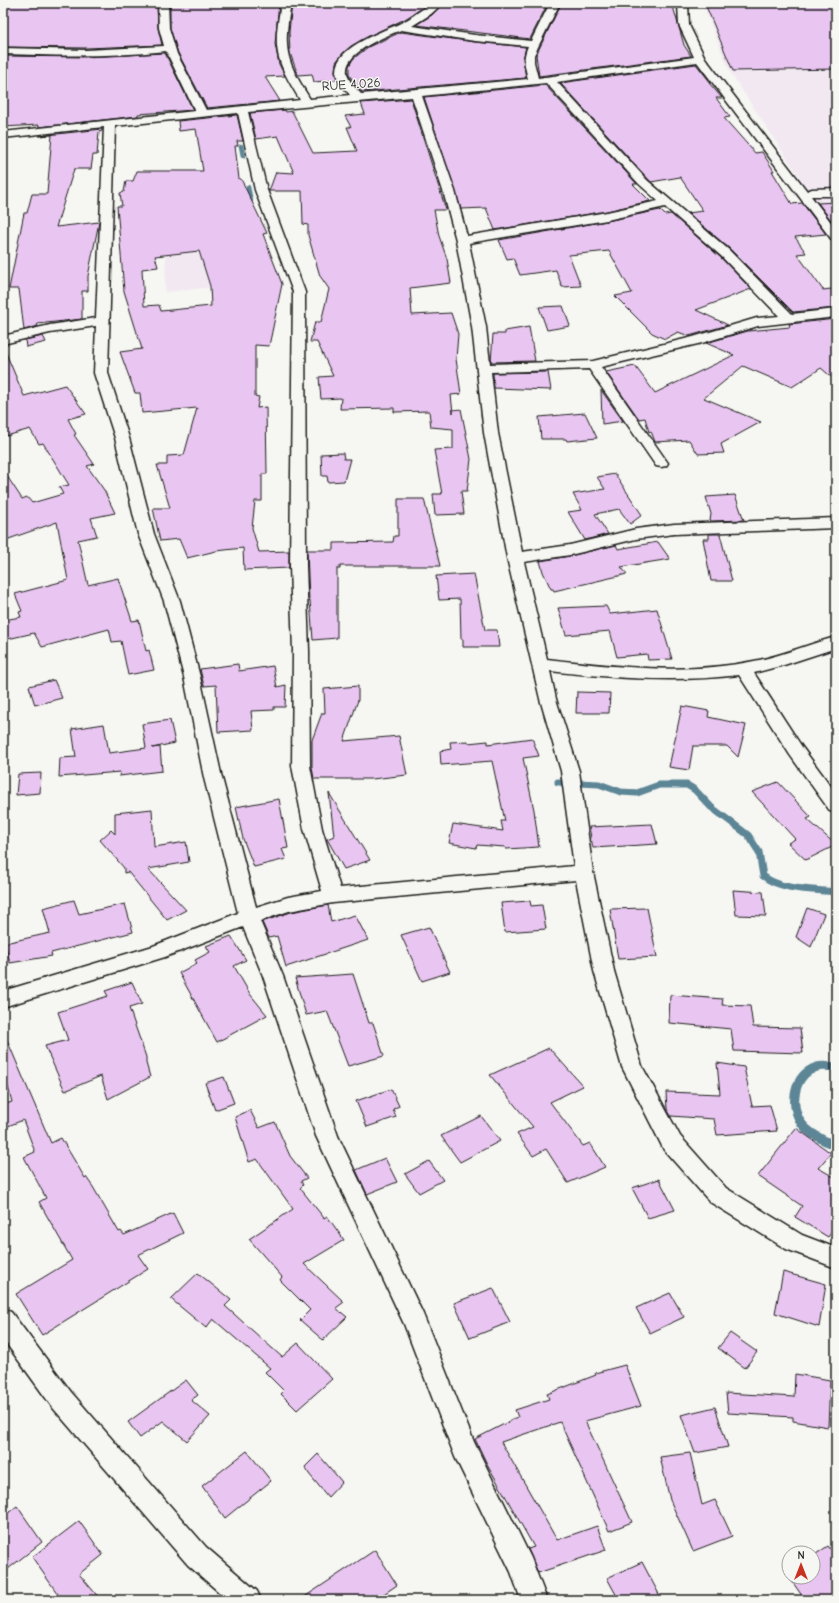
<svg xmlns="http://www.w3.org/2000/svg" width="839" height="1603" font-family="'Comic Neue',sans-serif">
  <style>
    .built { fill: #f2e8f2 }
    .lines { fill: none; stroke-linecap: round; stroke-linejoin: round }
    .stream-far2 { stroke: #5b8595; stroke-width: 4.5 }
    .stream-far1 { stroke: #5b8595; stroke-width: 7 }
    .stream { stroke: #5b8595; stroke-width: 9 }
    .building { fill: #e9c6f1; stroke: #1c1c1c; fill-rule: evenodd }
    .street-casing { stroke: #1c1c1c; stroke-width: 3 }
    .street { fill: #f6f6f2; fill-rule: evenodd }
    .labels { text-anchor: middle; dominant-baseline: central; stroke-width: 3; stroke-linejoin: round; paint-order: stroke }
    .far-street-label { font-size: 13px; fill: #1c1c1c; stroke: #f6f6f2 }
  </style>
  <rect width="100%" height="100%" fill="#f6f6f2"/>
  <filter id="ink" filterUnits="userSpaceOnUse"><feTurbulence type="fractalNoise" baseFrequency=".025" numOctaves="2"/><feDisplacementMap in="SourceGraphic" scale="8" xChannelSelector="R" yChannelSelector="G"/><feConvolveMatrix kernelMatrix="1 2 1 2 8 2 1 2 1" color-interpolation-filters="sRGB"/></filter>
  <g filter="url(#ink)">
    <!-- built -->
    <g class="built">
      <path d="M 702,3 L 836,3 L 836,232 L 730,72 Z"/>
      <path d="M 261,230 L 282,282 L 232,285 L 165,292 L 166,255 Z"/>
    </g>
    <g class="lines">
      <!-- stream-far2 -->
      <g class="stream-far2">
        <path d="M 241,146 L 243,156"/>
        <path d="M 248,187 L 251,201"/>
      </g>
      <!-- stream-far1 -->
      <path class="stream-far1" d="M 558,782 L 599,784 L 621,792 L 637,793 L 659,785 L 687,785 L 695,790 L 711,807 L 748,835 L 759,852 L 763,876 C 783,891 812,889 836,892"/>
      <!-- stream -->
      <path class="stream" d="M 836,1067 C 830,1067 823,1065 817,1067 C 793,1075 789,1105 802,1124 C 810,1135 825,1140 836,1147"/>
    </g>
    <!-- building -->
    <g class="building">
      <path d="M 3,3 L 157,3 L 158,28 L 162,45 L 86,48 L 3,47 Z"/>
      <path d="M 170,3 L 279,3 L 275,44 L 279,64 L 285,76 L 265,77 L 280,101 L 207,108 L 178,53 L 170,28 Z"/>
      <path d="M 292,3 L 430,3 L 405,19 L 373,34 L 351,46 L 343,53 L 336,62 L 335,72 L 337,80 L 314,82 L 312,74 L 298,75 L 290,53 L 289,32 Z"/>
      <path d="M 444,3 L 548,3 L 530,39 L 416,25 L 432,15 Z"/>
      <path d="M 598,3 L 672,3 L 684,45 L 691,56 L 539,76 L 536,55 L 561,4 L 599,6 Z"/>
      <path d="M 798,3 L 836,3 L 836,69 L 733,71 L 706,6 Z"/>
      <path d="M 401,32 L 475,42 L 526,47 L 523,59 L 526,78 L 362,92 L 349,75 L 349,66 L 353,59 L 368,47 Z"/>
      <path d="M 165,53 L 193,110 L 138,114 L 138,116 L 39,127 L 39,125 L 3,127 L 3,56 L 85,57 Z"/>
      <path d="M 696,64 L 711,83 L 709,83 L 722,98 L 716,98 L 730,117 L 724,118 L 755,153 L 762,152 L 774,171 L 772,171 L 792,204 L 802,203 L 826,234 L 795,237 L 806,253 L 797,254 L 823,290 L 831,289 L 836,296 L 836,308 L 793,312 L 730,249 L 688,213 L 703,211 L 680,177 L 651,182 L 560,83 Z"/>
      <path d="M 545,85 L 637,184 L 633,184 L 650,201 L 607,211 L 495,230 L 486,208 L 461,209 L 424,97 Z"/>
      <path d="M 411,99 L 446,210 L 434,210 L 439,236 L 447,259 L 451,283 L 410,288 L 412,315 L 451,313 L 458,334 L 456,359 L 461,394 L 451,395 L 453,413 L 453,410 L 461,409 L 471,459 L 467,491 L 461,491 L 464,514 L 435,515 L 433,494 L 442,494 L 434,450 L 453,449 L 453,429 L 431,427 L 429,411 L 394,412 L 394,408 L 340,409 L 341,398 L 321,399 L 319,377 L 333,376 L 317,342 L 310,342 L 315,322 L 321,322 L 329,289 L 320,276 L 308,235 L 308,225 L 303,224 L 302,191 L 269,191 L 276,172 L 294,173 L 278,136 L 256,139 L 250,113 L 285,110 L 286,112 L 292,111 L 313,153 L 357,151 L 347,127 L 351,127 L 345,116 L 365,114 L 361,103 Z"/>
      <path d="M 237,115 L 243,141 L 237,141 L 238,146 L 235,146 L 239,179 L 241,179 L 267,233 L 263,234 L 282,284 L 269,346 L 255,345 L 255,396 L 259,397 L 257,408 L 266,407 L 267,474 L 262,474 L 262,501 L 255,501 L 252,528 L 259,552 L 289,551 L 289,568 L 244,570 L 243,548 L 216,551 L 187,558 L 179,539 L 160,541 L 153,508 L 170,508 L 157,465 L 167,465 L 167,456 L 184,455 L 197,408 L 142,413 L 140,393 L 135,393 L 120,352 L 142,349 L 124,291 L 117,206 L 122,206 L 120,193 L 124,192 L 126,181 L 133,181 L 137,171 L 203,171 L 196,129 L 179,131 L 178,121 ZM 199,251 L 210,286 L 211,306 L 161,311 L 159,305 L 144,306 L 142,269 L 158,267 L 155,256 Z"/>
      <path d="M 102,129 L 102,131 L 99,132 L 97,155 L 93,155 L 91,169 L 74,169 L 56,227 L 99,222 L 88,276 L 88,291 L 82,291 L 82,319 L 37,324 L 38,326 L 24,330 L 19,289 L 9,289 L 24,213 L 27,213 L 32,194 L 47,194 L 52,135 L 39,136 Z"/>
      <path d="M 836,202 L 836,227 L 818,203 Z"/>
      <path d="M 660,210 L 665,215 L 671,214 L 720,257 L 751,289 L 696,310 L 728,325 L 689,336 L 678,332 L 665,339 L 652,333 L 615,296 L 632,293 L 609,251 L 569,255 L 581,286 L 562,287 L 556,270 L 520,275 L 513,258 L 507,259 L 499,240 L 607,221 Z"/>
      <path d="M 563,306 L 570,326 L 547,330 L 539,307 Z"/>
      <path d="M 836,319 L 836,381 L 821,368 L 792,387 L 743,366 L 704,398 L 761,422 L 721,444 L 724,453 L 698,454 L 689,440 L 655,442 L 651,431 L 649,432 L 645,418 L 639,419 L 606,372 L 635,366 L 655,393 L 734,355 L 706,343 L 748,331 L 790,327 L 789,324 Z"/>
      <path d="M 529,327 L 535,361 L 491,362 L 493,334 L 505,334 L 505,331 Z"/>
      <path d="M 43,336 L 46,342 L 26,347 L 25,340 Z"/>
      <path d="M 3,346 L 24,396 L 65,385 L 86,414 L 68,419 L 76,434 L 74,435 L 94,464 L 87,466 L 104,490 L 115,513 L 91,518 L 97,536 L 78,540 L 88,585 L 118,578 L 132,621 L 139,620 L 146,651 L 149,650 L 154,670 L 128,675 L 121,641 L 112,642 L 109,629 L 42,647 L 34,633 L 3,640 L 3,620 L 21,617 L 19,612 L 22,611 L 15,594 L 68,580 L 57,522 L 3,541 L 3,470 L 22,499 L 27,497 L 32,503 L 63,494 L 59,487 L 69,485 L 43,443 L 39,444 L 30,429 L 3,437 Z"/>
      <path d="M 548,372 L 551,390 L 494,388 L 493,373 Z"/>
      <path d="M 601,390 L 623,421 L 602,424 Z"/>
      <path d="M 585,413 L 597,438 L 567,441 L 566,439 L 541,439 L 539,417 Z"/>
      <path d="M 343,453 L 344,459 L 350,459 L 344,481 L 328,482 L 327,476 L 322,476 L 321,454 Z"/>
      <path d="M 615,474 L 642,515 L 630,524 L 619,509 L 595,514 L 608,534 L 585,540 L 568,512 L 582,510 L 573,494 L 605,489 L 597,477 Z"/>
      <path d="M 735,495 L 744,520 L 710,521 L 711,514 L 706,497 Z"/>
      <path d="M 398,499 L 424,499 L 440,566 L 340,566 L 340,569 L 337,569 L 337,638 L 313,640 L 310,600 L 309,601 L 307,550 L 334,550 L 334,543 L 393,542 L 394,536 L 398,536 Z"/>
      <path d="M 709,534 L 720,534 L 732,581 L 711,581 L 703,539 L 709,539 Z"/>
      <path d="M 658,542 L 670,559 L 621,567 L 627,574 L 554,591 L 553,589 L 551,589 L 543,572 L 540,561 L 570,556 L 616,545 L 618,549 Z"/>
      <path d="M 474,574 L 485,630 L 497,630 L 499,647 L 463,647 L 463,639 L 461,639 L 460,599 L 439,600 L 436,576 Z"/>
      <path d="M 606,606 L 610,614 L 657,609 L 672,659 L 648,660 L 647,654 L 617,657 L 610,631 L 566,635 L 558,608 Z"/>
      <path d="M 238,664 L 239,671 L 273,666 L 277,687 L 286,685 L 285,707 L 274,707 L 274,710 L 251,711 L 253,730 L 218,732 L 216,685 L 204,686 L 200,669 Z"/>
      <path d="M 54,680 L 62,698 L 35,705 L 29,686 Z"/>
      <path d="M 358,686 L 358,700 L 344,741 L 399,736 L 407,775 L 372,779 L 314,779 L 312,767 L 312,740 L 322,713 L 325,713 L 324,689 Z"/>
      <path d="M 577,692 L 610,693 L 609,713 L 576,713 Z"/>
      <path d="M 682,706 L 709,711 L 708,717 L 746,725 L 738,757 L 727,746 L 693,746 L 689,770 L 669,767 Z"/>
      <path d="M 170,720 L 175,743 L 152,748 L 160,747 L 162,771 L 119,776 L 120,772 L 59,777 L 60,758 L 76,757 L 72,729 L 104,724 L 109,753 L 146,748 L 142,724 Z"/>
      <path d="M 532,738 L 539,756 L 523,758 L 534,810 L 539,847 L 506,849 L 505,847 L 477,845 L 476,848 L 449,843 L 453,824 L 503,831 L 501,821 L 505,821 L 492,761 L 441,765 L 440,751 L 451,749 L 450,742 L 468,741 L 468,743 L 488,741 L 488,744 Z"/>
      <path d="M 41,773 L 40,793 L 16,795 L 18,774 Z"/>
      <path d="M 778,782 L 811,817 L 807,819 L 836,845 L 806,860 L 788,843 L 795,839 L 752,792 Z"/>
      <path d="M 329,793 L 370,860 L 344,869 L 327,839 L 334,836 Z"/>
      <path d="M 279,799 L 288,848 L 282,849 L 286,859 L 254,867 L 243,839 L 236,807 Z"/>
      <path d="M 152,809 L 154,847 L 186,842 L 189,862 L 148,869 L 186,910 L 167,920 L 128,872 L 124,873 L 124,868 L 100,840 L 111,830 L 115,834 L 115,813 Z"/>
      <path d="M 652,824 L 657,844 L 593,848 L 589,827 Z"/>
      <path d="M 733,890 L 763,892 L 766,916 L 736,915 Z"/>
      <path d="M 74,900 L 79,914 L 125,904 L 133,932 L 51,953 L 52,956 L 10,963 L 5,943 L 50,933 L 43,908 Z"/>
      <path d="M 530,901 L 531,906 L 542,905 L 546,929 L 505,932 L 501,903 Z"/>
      <path d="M 328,905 L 331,922 L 355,915 L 368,940 L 286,967 L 277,936 L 269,938 L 262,922 L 291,912 Z"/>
      <path d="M 647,908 L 657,957 L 618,959 L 610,909 Z"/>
      <path d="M 807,908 L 824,914 L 811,947 L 796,937 Z"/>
      <path d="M 429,927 L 450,972 L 422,981 L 401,935 Z"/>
      <path d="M 231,936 L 246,960 L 234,966 L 250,994 L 267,1015 L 217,1042 L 179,973 L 197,963 L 195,960 L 210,952 L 206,946 Z"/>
      <path d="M 353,974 L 369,1023 L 373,1023 L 384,1056 L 348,1066 L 327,1011 L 306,1015 L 295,978 Z"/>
      <path d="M 132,982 L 142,1004 L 129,1008 L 146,1057 L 146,1063 L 150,1077 L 108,1099 L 101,1076 L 65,1091 L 45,1046 L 68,1040 L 58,1012 L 108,996 L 105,991 Z"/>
      <path d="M 670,995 L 723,999 L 722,1005 L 750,1006 L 753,1027 L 800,1028 L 803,1053 L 734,1051 L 731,1029 L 669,1023 Z"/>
      <path d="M 7,1040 L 51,1143 L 61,1138 L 85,1178 L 86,1177 L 93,1187 L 119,1232 L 121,1231 L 124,1235 L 173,1213 L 183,1233 L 138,1255 L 148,1269 L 42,1335 L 16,1294 L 72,1260 L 39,1202 L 46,1198 L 24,1157 L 35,1152 L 23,1120 L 3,1128 L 3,1105 L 12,1102 L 3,1068 L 3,1041 Z"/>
      <path d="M 549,1048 L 583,1086 L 550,1102 L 583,1146 L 590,1143 L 605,1167 L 568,1183 L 546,1149 L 533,1156 L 517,1134 L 533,1127 L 490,1075 Z"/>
      <path d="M 717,1063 L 744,1067 L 752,1106 L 770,1105 L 777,1131 L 717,1135 L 714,1119 L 671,1116 L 667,1109 L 666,1092 L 720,1094 Z"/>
      <path d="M 224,1077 L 234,1103 L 215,1110 L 205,1083 Z"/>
      <path d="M 391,1089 L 399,1106 L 393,1109 L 396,1117 L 367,1127 L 356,1101 Z"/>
      <path d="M 250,1110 L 259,1128 L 275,1122 L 290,1156 L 307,1178 L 301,1181 L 303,1185 L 300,1188 L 324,1218 L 327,1216 L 344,1240 L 304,1264 L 344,1302 L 336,1308 L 347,1317 L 323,1340 L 300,1320 L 310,1310 L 280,1280 L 282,1277 L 249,1239 L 293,1209 L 257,1159 L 249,1162 L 235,1117 Z"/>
      <path d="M 481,1116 L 500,1141 L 460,1162 L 441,1136 Z"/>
      <path d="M 796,1128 L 831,1153 L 818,1168 L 836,1178 L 836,1226 L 828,1237 L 795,1217 L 802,1206 L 758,1176 Z"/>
      <path d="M 385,1158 L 397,1182 L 367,1194 L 356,1170 Z"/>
      <path d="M 429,1161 L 443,1180 L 419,1193 L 405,1174 Z"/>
      <path d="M 659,1179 L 675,1210 L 648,1218 L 632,1188 Z"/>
      <path d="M 783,1272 L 826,1284 L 819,1327 L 775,1313 Z"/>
      <path d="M 198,1273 L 231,1300 L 225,1306 L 282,1357 L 298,1343 L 332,1379 L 297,1410 L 281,1394 L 284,1391 L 265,1372 L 270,1368 L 213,1319 L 206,1328 L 171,1299 Z"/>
      <path d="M 493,1288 L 510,1322 L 470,1338 L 454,1303 Z"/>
      <path d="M 670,1293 L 684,1317 L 650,1333 L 636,1308 Z"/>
      <path d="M 730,1333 L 757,1352 L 745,1368 L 718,1348 Z"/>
      <path d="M 625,1365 L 641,1406 L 585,1421 L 632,1522 L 609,1531 L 560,1422 L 501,1442 L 557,1540 L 597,1526 L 606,1550 L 538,1573 L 528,1549 L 534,1547 L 486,1462 L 475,1439 L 518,1417 L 515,1410 L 549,1399 L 547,1394 L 596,1375 L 595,1373 Z"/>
      <path d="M 795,1374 L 830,1380 L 828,1427 L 793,1421 L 793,1417 L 728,1413 L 726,1393 L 794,1397 Z"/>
      <path d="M 186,1380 L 198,1395 L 191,1400 L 210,1416 L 187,1441 L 163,1421 L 140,1438 L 128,1422 Z"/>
      <path d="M 715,1407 L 728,1447 L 695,1453 L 681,1415 Z"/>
      <path d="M 247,1451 L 271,1481 L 225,1518 L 202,1486 Z"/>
      <path d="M 690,1453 L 702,1505 L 715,1500 L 732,1536 L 693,1551 L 670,1500 L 660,1457 Z"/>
      <path d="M 318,1454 L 342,1482 L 328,1497 L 309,1474 L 305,1467 Z"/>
      <path d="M 17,1506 L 42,1542 L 3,1573 L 3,1517 Z"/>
      <path d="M 79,1521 L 103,1555 L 79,1574 L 101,1600 L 62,1600 L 32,1557 Z"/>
      <path d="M 828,1546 L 836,1556 L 836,1600 L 805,1600 L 789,1577 L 813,1577 L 813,1556 Z"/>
      <path d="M 375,1550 L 397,1585 L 375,1600 L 300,1600 Z"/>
      <path d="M 642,1562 L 662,1600 L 619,1600 L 607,1578 Z"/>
    </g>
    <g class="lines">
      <!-- street casing -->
      <g class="street-casing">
        <g id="street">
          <path d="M 158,3 L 168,3 L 169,28 L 177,54 L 206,110 L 300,100 C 275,59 273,50 281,3 L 291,3 C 283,49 285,59 310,99 L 350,95 C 345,89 337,80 336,72 C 335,46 385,31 403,22 C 410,19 428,4 434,3 C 436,3 440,3 443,3 L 431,14 L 412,26 L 475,35 L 531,41 L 550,3 L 560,3 L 534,55 L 534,62 L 538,78 L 694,57 L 679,25 L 678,3 L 688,3 L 689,25 L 705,58 L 807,191 L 812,189 L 836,188 L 836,196 L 811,196 L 836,229 L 836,241 L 832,240 L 697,62 L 557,82 L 647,180 L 729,250 L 792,314 L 836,309 L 836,317 L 758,326 L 702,343 L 601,367 L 668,463 L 666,466 L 661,467 L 656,466 L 589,369 L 491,372 L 498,433 L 522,552 L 570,545 L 636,529 L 674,524 L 836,518 L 836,528 L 674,534 L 636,539 L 570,555 L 524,562 L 547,659 C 615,667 686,675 754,661 C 782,656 808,644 836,637 L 836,648 L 784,665 L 754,673 L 802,747 L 836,793 L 836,813 L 830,811 L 790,755 L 739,675 C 675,683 613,678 550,671 L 556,699 L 579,771 L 593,872 L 614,971 L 642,1066 L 680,1136 L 726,1188 L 802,1235 L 836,1248 L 836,1268 L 786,1249 L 710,1202 L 664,1150 L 622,1067 L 594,971 L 576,880 L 333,903 L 289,911 L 260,921 L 283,976 L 338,1136 L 423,1314 L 474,1442 L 531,1558 L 547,1600 L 521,1600 L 511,1572 L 455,1457 L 404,1324 L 316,1136 L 263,976 L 243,927 L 165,957 L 3,1007 L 3,991 L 153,946 L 238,913 L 204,778 L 184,677 L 164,601 L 138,534 L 115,438 L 94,373 L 96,326 L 50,333 L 3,344 L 3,336 L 50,325 L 96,318 L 104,127 L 3,138 L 3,132 L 195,111 L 166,51 C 112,57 58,56 3,54 L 3,48 L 86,50 L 164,46 L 159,28 ZM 401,30 L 475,41 L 528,46 C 522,60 525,66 528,79 L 361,94 C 356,88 348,81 347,73 C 344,52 386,36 401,30 ZM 546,83 L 639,184 L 658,201 L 607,212 L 467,236 L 455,191 L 422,96 ZM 412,97 L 443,191 L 456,240 L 472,327 L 484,433 L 507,558 L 540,699 L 561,771 L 574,866 L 340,888 L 322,829 L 310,766 L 309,651 L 306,566 L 305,292 L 267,190 L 248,112 ZM 238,113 L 255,190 L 293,292 L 290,566 L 293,651 L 292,766 L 304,829 L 322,891 L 288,897 L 256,907 L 222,778 L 200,677 L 180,601 L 154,534 L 129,438 L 108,373 L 115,126 ZM 665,207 L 721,256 L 779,316 L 757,318 L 693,337 L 593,361 L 490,364 L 486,327 L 469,243 L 607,220 Z"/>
          <path d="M 3,1309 L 11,1312 L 71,1392 L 206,1547 L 257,1591 L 261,1600 L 228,1600 L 188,1565 L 53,1408 L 3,1339 Z"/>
        </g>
      </g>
      <!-- street -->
      <use href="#street" class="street"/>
    </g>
  </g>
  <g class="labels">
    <!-- far-street labels -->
    <g class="far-street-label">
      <text transform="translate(351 84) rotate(-4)">RUE 4.026</text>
    </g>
  </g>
  <!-- margin -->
  <rect width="839" height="1603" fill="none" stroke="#f6f6f2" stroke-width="16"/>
  <rect x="8" y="8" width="823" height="1587" fill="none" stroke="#1c1c1c" stroke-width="1.5" filter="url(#ink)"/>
  <!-- north arrow -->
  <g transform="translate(801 1565)"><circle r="19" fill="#f6f6f2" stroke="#9f9f9c"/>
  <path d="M0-3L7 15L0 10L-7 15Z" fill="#c8321e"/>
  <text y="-6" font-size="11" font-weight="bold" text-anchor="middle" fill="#1c1c1c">N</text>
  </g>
</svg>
